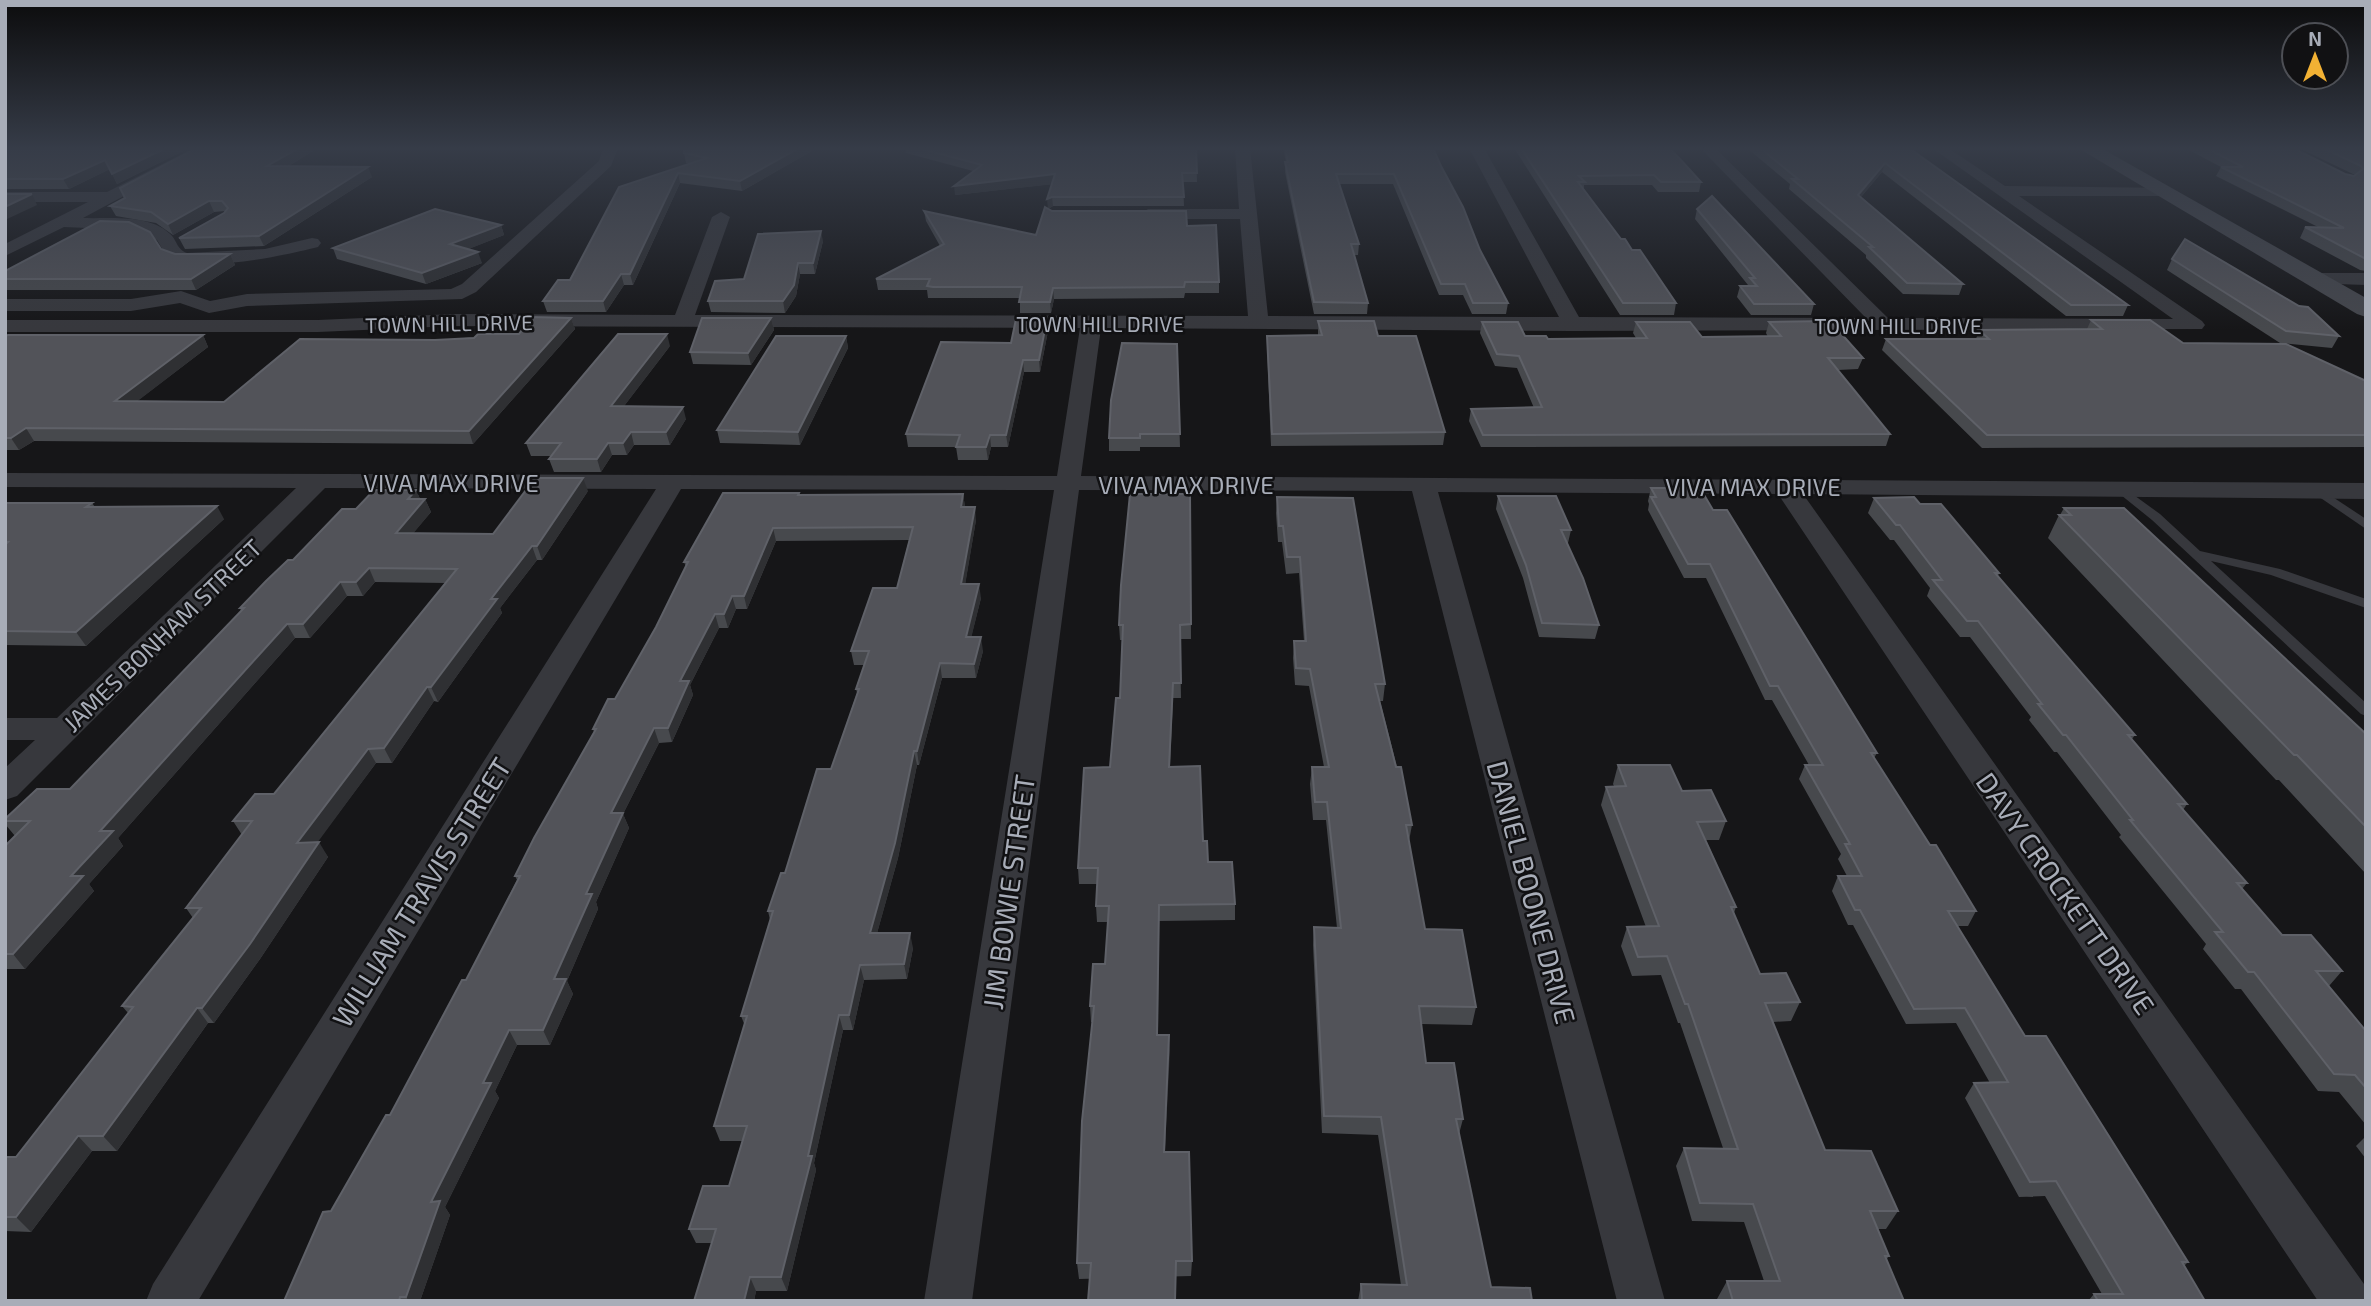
<svg xmlns="http://www.w3.org/2000/svg" width="2371" height="1306" font-family="'Exo 2',sans-serif">
  <style>
    .lines { fill: none; stroke-linecap: round; stroke-linejoin: round }
    .service { fill: #37383d; fill-rule: evenodd }
    .minor { fill: #37383d; fill-rule: evenodd }
    .secondary { fill: #45474d; fill-rule: evenodd }
    .wall { fill: #47494d }
    .shaded-wall { fill: #2f3033 }
    .building { fill: #525359; stroke: #5f6168; stroke-width: 2 }
    .labels { text-anchor: middle; dominant-baseline: central; stroke-width: 5; stroke-linejoin: round; paint-order: stroke }
    .far-street-label { font-size: 21px; fill: #a8adb8; stroke: #111113 }
    .street-label { font-size: 24px; fill: #a8adb8; stroke: #111113 }
    .near-street-label { font-size: 28px; fill: #a8adb8; stroke: #111113 }
  </style>
  <rect width="100%" height="100%" fill="#161618"/>
  <g class="lines">
    <!-- service -->
    <g class="service">
      <path d="M 2120,485 L 2160,514 L 2200,551 L 2280,569 L 2366,599 L 2366,608 L 2271,575 L 2211,561 L 2366,703 L 2366,716 L 2361,714 L 2152,520 L 2116,491 L 2116,487 Z"/>
      <path d="M 2316,486 L 2366,519 L 2366,529 L 2312,492 L 2312,488 Z"/>
    </g>
    <!-- minor -->
    <g class="minor">
      <path d="M 194,148 L 213,148 L 83,218 C 109,219 148,214 169,233 C 177,239 176,249 187,253 L 265,249 L 312,238 L 318,239 L 321,243 L 318,247 C 282,256 200,274 167,257 L 157,240 L 135,230 L 64,227 L 5,256 L 5,244 L 88,202 L 5,202 L 5,192 L 107,192 Z"/>
      <path d="M 603,148 L 618,148 L 611,166 L 476,292 L 462,299 L 247,306 L 209,313 L 180,303 L 131,311 L 5,311 L 5,299 L 131,299 L 181,291 L 210,301 L 247,294 L 451,289 L 462,284 L 599,161 Z"/>
      <path d="M 1235,148 L 1250,148 L 1268,316 L 1559,317 L 1469,148 L 1484,148 L 1579,317 L 1866,318 L 1700,148 L 1715,148 L 1888,318 L 2173,319 L 1932,148 L 1948,148 L 2005,186 L 2170,188 L 2172,191 L 2164,196 L 2019,196 L 2202,321 L 2205,325 L 2202,329 L 1573,331 L 1101,328 L 1081,476 L 2366,483 L 2366,499 L 1803,494 L 2364,1284 L 2366,1301 L 2318,1301 L 1778,494 L 1438,492 L 1665,1301 L 1617,1301 L 1412,491 L 1079,490 L 972,1301 L 924,1301 L 1054,490 L 681,489 L 198,1301 L 146,1301 L 153,1284 L 656,489 L 325,488 L 17,796 L 5,800 L 5,768 L 35,740 L 5,740 L 5,718 L 57,718 L 296,488 L 5,487 L 5,473 L 1057,476 L 1080,328 L 454,326 L 318,332 L 5,332 L 5,320 L 318,320 L 454,314 L 675,315 L 712,217 L 721,212 L 730,217 L 695,315 L 1248,316 L 1240,219 L 1148,219 L 1140,214 L 1148,209 L 1239,209 Z"/>
      <path d="M 2314,273 L 2366,273 L 2366,285 L 2307,283 L 2305,279 Z"/>
    </g>
    <!-- secondary -->
    <path class="secondary" d="M 2078,148 L 2101,148 L 2366,298 L 2366,317 L 2357,314 Z"/>
  </g>
  <!-- wall -->
  <g class="wall">
    <path d="M 5,148 L 189,148 L 117,184 L 110,169 L 69,189 L 5,189 Z"/>
    <path d="M 197,148 L 318,148 L 287,167 L 372,177 L 264,246 L 185,249 L 179,238 L 224,213 L 225,211 L 214,212 L 173,235 L 156,223 L 116,216 L 110,206 L 125,198 Z"/>
    <path d="M 692,148 L 817,148 L 742,191 L 680,183 L 633,285 L 624,285 L 606,312 L 547,312 L 543,301 L 570,280 L 619,187 L 690,164 L 686,163 L 684,153 Z"/>
    <path d="M 905,148 L 1196,148 L 1197,182 L 1183,182 L 1184,206 L 1053,206 L 1048,209 L 1052,211 L 1187,226 L 1219,282 L 1219,293 L 1185,293 L 1184,298 L 1054,299 L 1051,313 L 1020,313 L 1020,298 L 928,298 L 927,290 L 878,290 L 876,279 L 940,246 L 926,221 L 924,211 L 1036,235 L 1048,209 L 1052,184 L 955,195 L 973,171 L 906,153 Z"/>
    <path d="M 1283,148 L 1433,148 L 1480,250 L 1508,303 L 1506,314 L 1472,314 L 1463,295 L 1439,295 L 1393,184 L 1339,184 L 1359,244 L 1358,255 L 1354,255 L 1368,303 L 1367,314 L 1314,314 L 1285,172 L 1286,162 Z"/>
    <path d="M 1517,148 L 1669,148 L 1701,182 L 1699,192 L 1658,192 L 1652,185 L 1584,185 L 1584,189 L 1621,239 L 1632,250 L 1676,303 L 1674,315 L 1620,315 L 1516,151 Z"/>
    <path d="M 1747,148 L 1909,148 L 2128,305 L 2123,316 L 2066,316 L 1882,172 L 1861,197 L 1963,284 L 1959,295 L 1903,294 L 1866,258 L 1866,255 L 1789,189 L 1790,184 Z"/>
    <path d="M 2185,148 L 2293,148 L 2345,174 L 2354,176 L 2355,175 L 2299,148 L 2366,148 L 2366,271 L 2360,270 L 2300,238 L 2305,227 L 2318,227 L 2216,176 L 2221,167 Z"/>
    <path d="M 1697,209 L 1814,304 L 1811,315 L 1751,315 L 1737,297 L 1740,286 L 1748,286 L 1748,285 L 1695,219 Z"/>
    <path d="M 501,225 L 504,235 L 468,249 L 482,263 L 426,284 L 337,259 L 333,248 Z"/>
    <path d="M 823,241 L 815,274 L 800,274 L 796,296 L 785,313 L 711,312 L 708,301 L 744,279 Z"/>
    <path d="M 161,249 L 175,254 L 230,254 L 235,265 L 196,290 L 5,290 L 5,271 Z"/>
    <path d="M 2172,259 L 2339,336 L 2332,348 L 2280,343 L 2167,270 Z"/>
    <path d="M 571,318 L 575,329 L 473,444 L 34,441 L 19,450 L 5,450 L 5,336 L 203,335 L 208,347 L 137,401 L 224,402 L 435,340 L 519,334 Z"/>
    <path d="M 771,318 L 774,330 L 751,365 L 693,364 L 690,352 Z"/>
    <path d="M 2091,320 L 2183,343 L 2366,381 L 2366,447 L 1982,448 L 1882,350 L 1886,339 L 1976,339 L 1979,330 L 2087,329 Z"/>
    <path d="M 1318,321 L 1378,336 L 1445,432 L 1443,445 L 1271,446 L 1267,348 L 1267,336 L 1318,335 Z"/>
    <path d="M 1482,322 L 1525,336 L 1548,339 L 1636,338 L 1633,333 L 1636,322 L 1702,337 L 1768,337 L 1766,333 L 1769,322 L 1863,358 L 1858,369 L 1838,370 L 1890,434 L 1886,446 L 1481,447 L 1469,421 L 1471,409 L 1534,408 L 1517,368 L 1495,366 L 1480,333 Z"/>
    <path d="M 1048,331 L 1040,372 L 1024,372 L 1008,447 L 991,447 L 988,460 L 958,460 L 956,447 L 908,447 L 906,434 L 1011,343 Z"/>
    <path d="M 846,336 L 848,348 L 800,445 L 720,443 L 717,430 Z"/>
    <path d="M 1177,344 L 1180,447 L 1140,447 L 1140,451 L 1109,451 L 1109,438 Z"/>
    <path d="M 670,346 L 624,406 L 686,419 L 670,445 L 634,445 L 627,455 L 612,455 L 601,472 L 554,472 L 549,459 L 552,456 L 531,456 L 526,443 Z"/>
    <path d="M 1651,488 L 1713,510 L 1877,753 L 1874,758 L 1930,845 L 1976,911 L 1968,926 L 1957,926 L 2025,1036 L 2188,1262 L 2184,1266 L 2205,1301 L 2088,1301 L 2094,1294 L 2102,1294 L 2045,1196 L 2019,1197 L 1965,1098 L 1974,1083 L 1990,1083 L 1956,1023 L 1906,1024 L 1853,925 L 1848,925 L 1832,891 L 1838,876 L 1847,876 L 1838,859 L 1841,854 L 1799,779 L 1805,765 L 1809,765 L 1772,700 L 1765,700 L 1706,578 L 1684,578 L 1648,510 L 1649,504 L 1648,501 Z"/>
    <path d="M 416,490 L 420,499 L 425,499 L 431,512 L 413,533 L 493,534 L 588,491 L 542,560 L 537,560 L 500,608 L 502,613 L 438,702 L 434,701 L 392,763 L 376,763 L 317,842 L 328,857 L 260,959 L 214,1023 L 208,1023 L 117,1151 L 92,1151 L 31,1232 L 5,1231 L 5,1157 L 16,1157 L 128,1013 L 122,1006 L 193,918 L 186,908 L 242,835 L 233,821 L 274,794 L 446,583 L 375,582 L 363,596 L 347,596 L 310,638 L 295,638 L 118,838 L 123,846 L 89,884 L 94,891 L 25,969 L 5,969 L 5,846 L 15,836 L 5,824 L 5,819 L 70,789 L 241,611 L 240,608 L 293,560 L 356,509 Z"/>
    <path d="M 799,493 L 800,495 L 963,494 L 965,507 L 976,520 L 965,584 L 981,598 L 971,637 L 983,651 L 976,678 L 942,678 L 919,765 L 917,765 L 898,858 L 877,933 L 913,948 L 907,979 L 864,980 L 853,1030 L 843,1030 L 814,1163 L 816,1170 L 787,1291 L 756,1291 L 754,1301 L 694,1301 L 712,1243 L 696,1243 L 689,1229 L 729,1186 L 742,1141 L 720,1141 L 714,1126 L 745,1026 L 741,1016 L 770,920 L 768,911 L 831,769 L 857,693 L 856,689 L 864,665 L 854,665 L 851,651 L 897,588 L 909,540 L 776,541 L 747,609 L 736,609 L 728,628 L 719,628 L 690,685 L 693,695 L 672,742 L 659,743 L 623,814 L 629,828 L 596,902 L 598,909 L 567,981 L 573,994 L 550,1045 L 517,1045 L 495,1091 L 499,1098 L 445,1207 L 450,1215 L 420,1301 L 284,1301 L 331,1211 L 390,1115 L 466,980 L 517,880 L 515,876 L 594,732 L 593,729 L 615,699 L 656,627 L 686,567 L 684,562 Z"/>
    <path d="M 1190,494 L 1191,639 L 1180,639 L 1181,698 L 1173,698 L 1170,767 L 1203,841 L 1208,862 L 1235,904 L 1235,920 L 1159,921 L 1158,1035 L 1169,1035 L 1165,1152 L 1192,1261 L 1191,1276 L 1079,1279 L 1077,1263 L 1092,1022 L 1091,1022 L 1090,1006 L 1105,964 L 1108,922 L 1097,922 L 1096,906 L 1098,884 L 1079,884 L 1078,868 L 1110,767 L 1120,698 L 1122,640 L 1120,640 L 1119,625 Z"/>
    <path d="M 1498,496 L 1571,530 L 1568,543 L 1567,543 L 1599,625 L 1595,639 L 1539,637 L 1523,578 L 1496,509 Z"/>
    <path d="M 1277,497 L 1385,684 L 1383,701 L 1380,701 L 1412,825 L 1409,841 L 1425,929 L 1476,1007 L 1472,1025 L 1421,1024 L 1426,1063 L 1463,1119 L 1459,1134 L 1491,1287 L 1532,1301 L 1358,1301 L 1361,1284 L 1401,1285 L 1378,1135 L 1322,1133 L 1313,945 L 1314,927 L 1337,928 L 1326,820 L 1313,820 L 1310,784 L 1312,767 L 1324,767 L 1309,686 L 1295,685 L 1293,658 L 1294,641 L 1304,641 L 1299,573 L 1286,574 L 1282,542 L 1278,542 L 1276,513 Z"/>
    <path d="M 1874,498 L 1920,504 L 1999,573 L 1998,576 L 2135,735 L 2132,739 L 2187,804 L 2183,810 L 2247,883 L 2242,889 L 2282,935 L 2342,971 L 2329,986 L 2366,1031 L 2366,1125 L 2339,1092 L 2318,1091 L 2241,989 L 2235,989 L 2203,949 L 2206,944 L 2119,837 L 2121,835 L 2057,752 L 2054,752 L 2029,720 L 2031,717 L 1970,637 L 1960,637 L 1927,596 L 1930,588 L 1894,540 L 1890,540 L 1868,513 Z"/>
    <path d="M 5,503 L 92,503 L 95,507 L 224,519 L 86,646 L 5,645 Z"/>
    <path d="M 2064,508 L 2366,734 L 2366,874 L 2279,780 L 2276,780 L 2048,538 L 2059,515 L 2060,515 Z"/>
    <path d="M 1618,765 L 1682,791 L 1726,821 L 1719,840 L 1706,840 L 1736,907 L 1734,913 L 1760,974 L 1800,1002 L 1791,1021 L 1773,1022 L 1825,1150 L 1898,1211 L 1886,1229 L 1878,1229 L 1889,1256 L 1886,1260 L 1904,1301 L 1718,1301 L 1717,1299 L 1727,1281 L 1764,1281 L 1744,1222 L 1692,1221 L 1676,1166 L 1684,1148 L 1723,1148 L 1680,1023 L 1678,1023 L 1661,975 L 1632,976 L 1621,946 L 1627,927 L 1646,927 L 1601,805 L 1606,787 L 1614,786 L 1613,784 Z"/>
    <path d="M 2366,1136 L 2366,1159 L 2356,1146 Z"/>
  </g>
  <!-- shaded-wall -->
  <g class="shaded-wall">
    <path d="M 166,148 L 189,148 L 117,184 L 112,174 Z"/>
    <path d="M 299,148 L 318,148 L 272,176 L 267,166 Z"/>
    <path d="M 799,148 L 817,148 L 742,191 L 740,181 Z"/>
    <path d="M 105,160 L 110,169 L 69,189 L 63,179 Z"/>
    <path d="M 1885,163 L 1882,172 L 1855,204 L 1858,195 Z"/>
    <path d="M 368,167 L 372,177 L 264,246 L 259,236 Z"/>
    <path d="M 678,173 L 680,183 L 633,285 L 630,274 Z"/>
    <path d="M 1055,174 L 1055,184 L 955,195 L 954,186 Z"/>
    <path d="M 32,194 L 37,205 L 5,220 L 5,207 Z"/>
    <path d="M 1052,197 L 1053,206 L 1048,209 L 1047,199 Z"/>
    <path d="M 209,201 L 214,212 L 173,235 L 168,224 Z"/>
    <path d="M 501,225 L 504,235 L 454,255 L 450,244 Z"/>
    <path d="M 821,231 L 823,241 L 815,274 L 813,263 Z"/>
    <path d="M 478,252 L 482,263 L 426,284 L 422,273 Z"/>
    <path d="M 230,254 L 235,265 L 196,290 L 191,279 Z"/>
    <path d="M 798,263 L 800,274 L 796,296 L 785,313 L 783,301 Z"/>
    <path d="M 621,274 L 624,285 L 606,312 L 603,301 Z"/>
    <path d="M 1053,288 L 1054,299 L 1051,313 L 1050,302 Z"/>
    <path d="M 571,318 L 575,329 L 473,444 L 469,431 Z"/>
    <path d="M 771,318 L 774,330 L 751,365 L 748,353 Z"/>
    <path d="M 1047,319 L 1048,331 L 1040,372 L 1039,360 Z"/>
    <path d="M 667,334 L 670,346 L 615,418 L 611,406 Z"/>
    <path d="M 203,335 L 208,347 L 122,413 L 115,401 Z"/>
    <path d="M 846,336 L 848,348 L 800,445 L 798,432 Z"/>
    <path d="M 1023,360 L 1024,372 L 1008,447 L 1006,435 Z"/>
    <path d="M 683,407 L 686,419 L 670,445 L 666,432 Z"/>
    <path d="M 26,428 L 34,441 L 19,450 L 11,438 Z"/>
    <path d="M 631,432 L 634,445 L 627,455 L 623,443 Z"/>
    <path d="M 990,435 L 991,447 L 988,460 L 986,447 Z"/>
    <path d="M 608,443 L 612,455 L 601,472 L 597,459 Z"/>
    <path d="M 583,478 L 588,491 L 542,560 L 537,546 Z"/>
    <path d="M 416,490 L 422,503 L 408,499 Z"/>
    <path d="M 963,494 L 965,507 L 961,507 Z"/>
    <path d="M 425,499 L 431,512 L 402,547 L 396,533 Z"/>
    <path d="M 217,506 L 224,519 L 86,646 L 76,632 Z"/>
    <path d="M 975,507 L 976,520 L 963,598 L 961,584 Z"/>
    <path d="M 773,528 L 776,541 L 747,609 L 744,596 Z"/>
    <path d="M 532,546 L 537,560 L 500,608 L 502,613 L 438,702 L 431,687 L 491,599 Z"/>
    <path d="M 369,568 L 375,582 L 363,596 L 356,582 Z"/>
    <path d="M 340,582 L 347,596 L 310,638 L 303,624 Z"/>
    <path d="M 979,584 L 981,598 L 968,651 L 966,637 Z"/>
    <path d="M 732,596 L 736,609 L 728,628 L 724,614 Z"/>
    <path d="M 715,614 L 719,628 L 690,685 L 693,695 L 672,742 L 668,728 L 680,681 Z"/>
    <path d="M 287,624 L 295,638 L 118,838 L 123,846 L 89,884 L 94,891 L 25,969 L 13,954 L 100,831 Z"/>
    <path d="M 981,637 L 983,651 L 976,678 L 974,664 Z"/>
    <path d="M 940,663 L 942,678 L 919,765 L 917,751 Z"/>
    <path d="M 1173,683 L 1173,698 L 1169,782 L 1169,767 Z"/>
    <path d="M 427,687 L 434,701 L 392,763 L 384,748 Z"/>
    <path d="M 654,728 L 659,743 L 623,814 L 629,828 L 596,902 L 598,909 L 567,981 L 573,994 L 550,1045 L 543,1030 L 554,979 L 586,894 L 611,813 Z"/>
    <path d="M 368,749 L 376,763 L 306,858 L 297,843 Z"/>
    <path d="M 914,751 L 917,765 L 898,858 L 873,948 L 870,933 Z"/>
    <path d="M 319,842 L 328,857 L 260,959 L 214,1023 L 202,1008 Z"/>
    <path d="M 910,933 L 913,948 L 907,979 L 904,964 Z"/>
    <path d="M 860,965 L 864,980 L 853,1030 L 849,1015 Z"/>
    <path d="M 197,1008 L 208,1023 L 117,1151 L 103,1136 Z"/>
    <path d="M 839,1015 L 843,1030 L 814,1163 L 816,1170 L 787,1291 L 781,1277 Z"/>
    <path d="M 509,1030 L 517,1045 L 495,1091 L 499,1098 L 445,1207 L 450,1215 L 420,1301 L 409,1301 L 406,1297 L 431,1202 L 483,1083 Z"/>
    <path d="M 1169,1035 L 1170,1051 L 1164,1168 L 1164,1152 Z"/>
    <path d="M 78,1136 L 92,1151 L 31,1232 L 16,1217 Z"/>
    <path d="M 750,1277 L 756,1291 L 754,1301 L 744,1301 Z"/>
  </g>
  <!-- building -->
  <g class="building">
    <path d="M 5,148 L 166,148 L 112,174 L 105,160 L 63,179 L 5,179 Z"/>
    <path d="M 197,148 L 299,148 L 267,166 L 368,167 L 259,236 L 179,238 L 224,213 L 228,208 L 222,201 L 209,201 L 168,224 L 151,212 L 110,206 L 125,198 L 120,188 Z"/>
    <path d="M 692,148 L 799,148 L 740,181 L 678,173 L 630,274 L 621,274 L 603,301 L 543,301 L 558,280 L 570,280 L 619,187 L 707,158 L 684,153 L 684,149 Z"/>
    <path d="M 918,148 L 1196,148 L 1197,173 L 1182,173 L 1184,197 L 1052,197 L 1047,199 L 1055,174 L 954,186 L 982,165 Z"/>
    <path d="M 1285,148 L 1433,148 L 1441,166 L 1463,207 L 1480,250 L 1508,303 L 1473,303 L 1465,284 L 1441,284 L 1394,174 L 1336,174 L 1359,244 L 1351,244 L 1368,303 L 1314,302 L 1285,162 L 1288,162 Z"/>
    <path d="M 1521,148 L 1669,148 L 1680,159 L 1701,182 L 1661,182 L 1654,175 L 1579,176 L 1585,182 L 1578,182 L 1621,239 L 1625,239 L 1632,250 L 1640,250 L 1676,303 L 1623,303 Z"/>
    <path d="M 1760,148 L 1909,148 L 2128,305 L 2071,305 L 1885,163 L 1858,195 L 1963,284 L 1907,283 L 1869,247 L 1873,247 L 1792,179 L 1798,179 Z"/>
    <path d="M 2206,148 L 2293,148 L 2345,174 L 2354,176 L 2363,169 L 2361,166 L 2323,148 L 2366,148 L 2366,259 L 2305,227 L 2344,228 L 2221,167 L 2243,167 Z"/>
    <path d="M 5,194 L 32,194 L 5,207 Z"/>
    <path d="M 1712,196 L 1814,304 L 1754,304 L 1740,286 L 1757,286 L 1750,278 L 1755,278 L 1697,209 Z"/>
    <path d="M 1045,207 L 1052,211 L 1186,211 L 1187,226 L 1216,225 L 1219,282 L 1185,282 L 1184,287 L 1053,288 L 1050,302 L 1019,302 L 1022,287 L 933,287 L 927,286 L 930,279 L 876,279 L 944,244 L 924,211 L 1036,235 Z"/>
    <path d="M 435,209 L 501,225 L 450,244 L 478,252 L 422,273 L 333,248 Z"/>
    <path d="M 100,221 L 129,222 L 150,232 L 161,249 L 175,254 L 230,254 L 191,279 L 5,279 L 5,271 Z"/>
    <path d="M 821,231 L 813,263 L 798,263 L 794,285 L 783,301 L 708,301 L 715,281 L 744,279 L 758,234 Z"/>
    <path d="M 2185,239 L 2299,306 L 2308,307 L 2339,336 L 2286,331 L 2172,259 Z"/>
    <path d="M 531,317 L 571,318 L 469,431 L 26,428 L 11,438 L 5,438 L 5,336 L 8,335 L 203,335 L 115,401 L 224,402 L 300,339 L 435,340 L 474,338 L 478,334 L 519,334 Z"/>
    <path d="M 702,318 L 771,318 L 748,353 L 690,352 Z"/>
    <path d="M 1016,319 L 1047,319 L 1039,360 L 1023,360 L 1006,435 L 990,435 L 986,447 L 956,447 L 960,435 L 906,434 L 941,342 L 1011,343 Z"/>
    <path d="M 2091,320 L 2150,320 L 2183,343 L 2286,344 L 2366,381 L 2366,435 L 1987,435 L 1886,339 L 1989,339 L 1979,330 L 2102,329 Z"/>
    <path d="M 1318,321 L 1374,321 L 1378,336 L 1416,336 L 1445,432 L 1272,434 L 1267,336 L 1322,335 Z"/>
    <path d="M 1830,321 L 1863,358 L 1828,358 L 1890,434 L 1483,435 L 1471,409 L 1542,407 L 1519,356 L 1497,354 L 1482,322 L 1518,322 L 1525,336 L 1546,336 L 1548,339 L 1647,338 L 1636,322 L 1690,322 L 1702,337 L 1781,336 L 1769,322 Z"/>
    <path d="M 618,334 L 667,334 L 611,406 L 683,407 L 666,432 L 631,432 L 623,443 L 608,443 L 597,459 L 549,459 L 561,443 L 526,443 Z"/>
    <path d="M 776,336 L 846,336 L 798,432 L 717,430 Z"/>
    <path d="M 1122,343 L 1177,344 L 1180,434 L 1140,434 L 1140,438 L 1109,438 L 1111,400 Z"/>
    <path d="M 535,478 L 583,478 L 537,546 L 532,546 L 491,599 L 497,599 L 431,687 L 427,687 L 384,748 L 368,749 L 297,843 L 319,842 L 250,944 L 202,1008 L 197,1008 L 103,1136 L 78,1136 L 16,1217 L 5,1217 L 5,1157 L 16,1157 L 133,1007 L 122,1006 L 201,908 L 186,908 L 252,821 L 233,821 L 255,794 L 274,794 L 457,569 L 369,568 L 356,582 L 340,582 L 303,624 L 287,624 L 100,831 L 113,831 L 71,876 L 83,876 L 13,954 L 5,954 L 5,846 L 30,821 L 5,821 L 5,819 L 37,789 L 70,789 L 244,608 L 240,608 L 266,581 L 288,560 L 293,560 L 342,509 L 356,509 L 374,490 L 416,490 L 408,499 L 425,499 L 396,533 L 493,534 Z"/>
    <path d="M 1651,488 L 1700,488 L 1713,510 L 1727,510 L 1877,753 L 1871,753 L 1930,845 L 1936,845 L 1976,911 L 1948,911 L 2025,1036 L 2046,1036 L 2188,1262 L 2182,1262 L 2205,1301 L 2098,1301 L 2094,1294 L 2123,1294 L 2056,1181 L 2030,1182 L 1974,1083 L 2008,1082 L 1965,1008 L 1914,1009 L 1860,910 L 1855,910 L 1838,876 L 1862,876 L 1845,844 L 1850,844 L 1805,765 L 1823,765 L 1778,686 L 1770,686 L 1710,564 L 1688,564 L 1651,497 L 1656,497 Z"/>
    <path d="M 723,493 L 799,493 L 798,495 L 963,494 L 961,507 L 975,507 L 961,584 L 979,584 L 966,637 L 981,637 L 974,664 L 940,663 L 917,751 L 914,751 L 895,843 L 870,933 L 910,933 L 904,964 L 860,965 L 849,1015 L 839,1015 L 808,1156 L 812,1156 L 781,1277 L 750,1277 L 744,1301 L 694,1301 L 716,1229 L 689,1229 L 703,1186 L 729,1186 L 747,1126 L 714,1126 L 747,1016 L 741,1016 L 773,911 L 768,911 L 781,873 L 785,873 L 817,769 L 831,769 L 859,689 L 856,689 L 869,651 L 851,651 L 873,588 L 897,588 L 913,527 L 773,528 L 744,596 L 732,596 L 724,614 L 715,614 L 680,681 L 689,681 L 668,728 L 654,728 L 611,813 L 623,813 L 586,894 L 592,894 L 554,979 L 566,979 L 543,1030 L 509,1030 L 483,1083 L 491,1083 L 431,1202 L 440,1201 L 406,1297 L 400,1297 L 399,1301 L 284,1301 L 323,1212 L 331,1211 L 386,1115 L 390,1115 L 462,980 L 466,980 L 520,876 L 515,876 L 534,838 L 596,729 L 593,729 L 608,699 L 615,699 L 656,627 L 688,562 L 684,562 Z"/>
    <path d="M 1130,494 L 1190,494 L 1191,624 L 1180,625 L 1181,683 L 1173,683 L 1169,767 L 1200,766 L 1203,841 L 1207,841 L 1208,862 L 1232,862 L 1235,904 L 1159,905 L 1157,1035 L 1169,1035 L 1164,1152 L 1189,1152 L 1192,1261 L 1176,1261 L 1175,1301 L 1088,1301 L 1091,1263 L 1077,1263 L 1082,1121 L 1094,1006 L 1090,1006 L 1093,964 L 1105,964 L 1109,906 L 1096,906 L 1098,868 L 1078,868 L 1084,768 L 1110,767 L 1116,698 L 1120,698 L 1123,625 L 1119,625 L 1121,585 Z"/>
    <path d="M 1498,496 L 1556,496 L 1571,530 L 1561,530 L 1583,578 L 1599,625 L 1542,623 L 1526,565 Z"/>
    <path d="M 1277,497 L 1353,498 L 1385,684 L 1375,684 L 1396,767 L 1401,767 L 1412,825 L 1406,825 L 1425,929 L 1462,930 L 1476,1007 L 1419,1006 L 1426,1063 L 1454,1063 L 1463,1119 L 1456,1119 L 1491,1287 L 1530,1288 L 1532,1301 L 1362,1301 L 1361,1284 L 1407,1285 L 1381,1117 L 1324,1116 L 1314,927 L 1341,928 L 1327,802 L 1315,802 L 1312,767 L 1329,767 L 1310,669 L 1296,668 L 1294,641 L 1306,641 L 1300,557 L 1287,557 L 1283,526 L 1279,526 Z"/>
    <path d="M 1914,497 L 1920,504 L 1941,504 L 1999,573 L 1995,573 L 2135,735 L 2128,735 L 2187,804 L 2178,804 L 2247,883 L 2237,883 L 2282,935 L 2311,935 L 2342,971 L 2316,971 L 2366,1031 L 2366,1088 L 2355,1075 L 2334,1074 L 2254,972 L 2248,972 L 2215,932 L 2223,932 L 2130,820 L 2133,820 L 2066,735 L 2063,735 L 2038,704 L 2042,704 L 1978,621 L 1967,621 L 1933,580 L 1942,580 L 1900,525 L 1896,525 L 1874,498 Z"/>
    <path d="M 5,503 L 92,503 L 86,507 L 217,506 L 76,632 L 5,631 L 5,545 L 8,542 L 5,542 Z"/>
    <path d="M 2064,508 L 2124,508 L 2366,734 L 2366,827 L 2297,755 L 2294,755 L 2059,515 L 2071,515 Z"/>
    <path d="M 1618,765 L 1670,765 L 1682,791 L 1711,790 L 1726,821 L 1697,822 L 1736,907 L 1731,907 L 1760,974 L 1786,973 L 1800,1002 L 1765,1003 L 1825,1150 L 1871,1151 L 1898,1211 L 1870,1211 L 1889,1256 L 1885,1256 L 1904,1301 L 1733,1301 L 1727,1281 L 1780,1281 L 1753,1204 L 1700,1203 L 1684,1148 L 1738,1149 L 1688,1004 L 1685,1004 L 1667,956 L 1638,957 L 1627,927 L 1659,926 L 1606,787 L 1626,786 Z"/>
  </g>
  <!-- sky -->
  <linearGradient id="sky" x2="0" y2="1"><stop stop-color="#0c0c0d"/><stop offset="0.45" stop-color="#363c48"/><stop offset="1" stop-color="#363c48" stop-opacity="0"/></linearGradient>
  <rect width="2371" height="330" fill="url(#sky)"/>
  <g class="labels">
    <!-- far-street labels -->
    <g class="far-street-label">
      <text transform="translate(449 323) rotate(-1)">TOWN HILL DRIVE</text>
      <text x="1100" y="323">TOWN HILL DRIVE</text>
      <text x="1898" y="325">TOWN HILL DRIVE</text>
    </g>
    <!-- street labels -->
    <g class="street-label">
      <text x="451" y="482">VIVA MAX DRIVE</text>
      <text x="1186" y="484">VIVA MAX DRIVE</text>
      <text x="1753" y="486">VIVA MAX DRIVE</text>
      <text transform="translate(162 635) rotate(-44)">JAMES BONHAM STREET</text>
    </g>
    <!-- near-street labels -->
    <g class="near-street-label">
      <text transform="translate(421 892) rotate(-58)">WILLIAM TRAVIS STREET</text>
      <text transform="translate(1008 892) rotate(-82)">JIM BOWIE STREET</text>
      <text transform="translate(1532 892) rotate(75)">DANIEL BOONE DRIVE</text>
      <text transform="translate(2066 893) rotate(55)">DAVY CROCKETT DRIVE</text>
    </g>
  </g>
  <!-- border -->
  <rect width="2371" height="1306" fill="none" stroke="#a8adb8" stroke-width="14"/>
  <!-- north arrow -->
  <g transform="translate(2315 56)"><circle r="33" fill="#111113" stroke="#4d4f55" stroke-width="2"/>
  <path d="M0-5L12 26L0 18L-12 26Z" fill="#f2b134"/>
  <text y="-10" font-size="19" font-weight="bold" text-anchor="middle" fill="#a8adb8">N</text>
  </g>
</svg>
